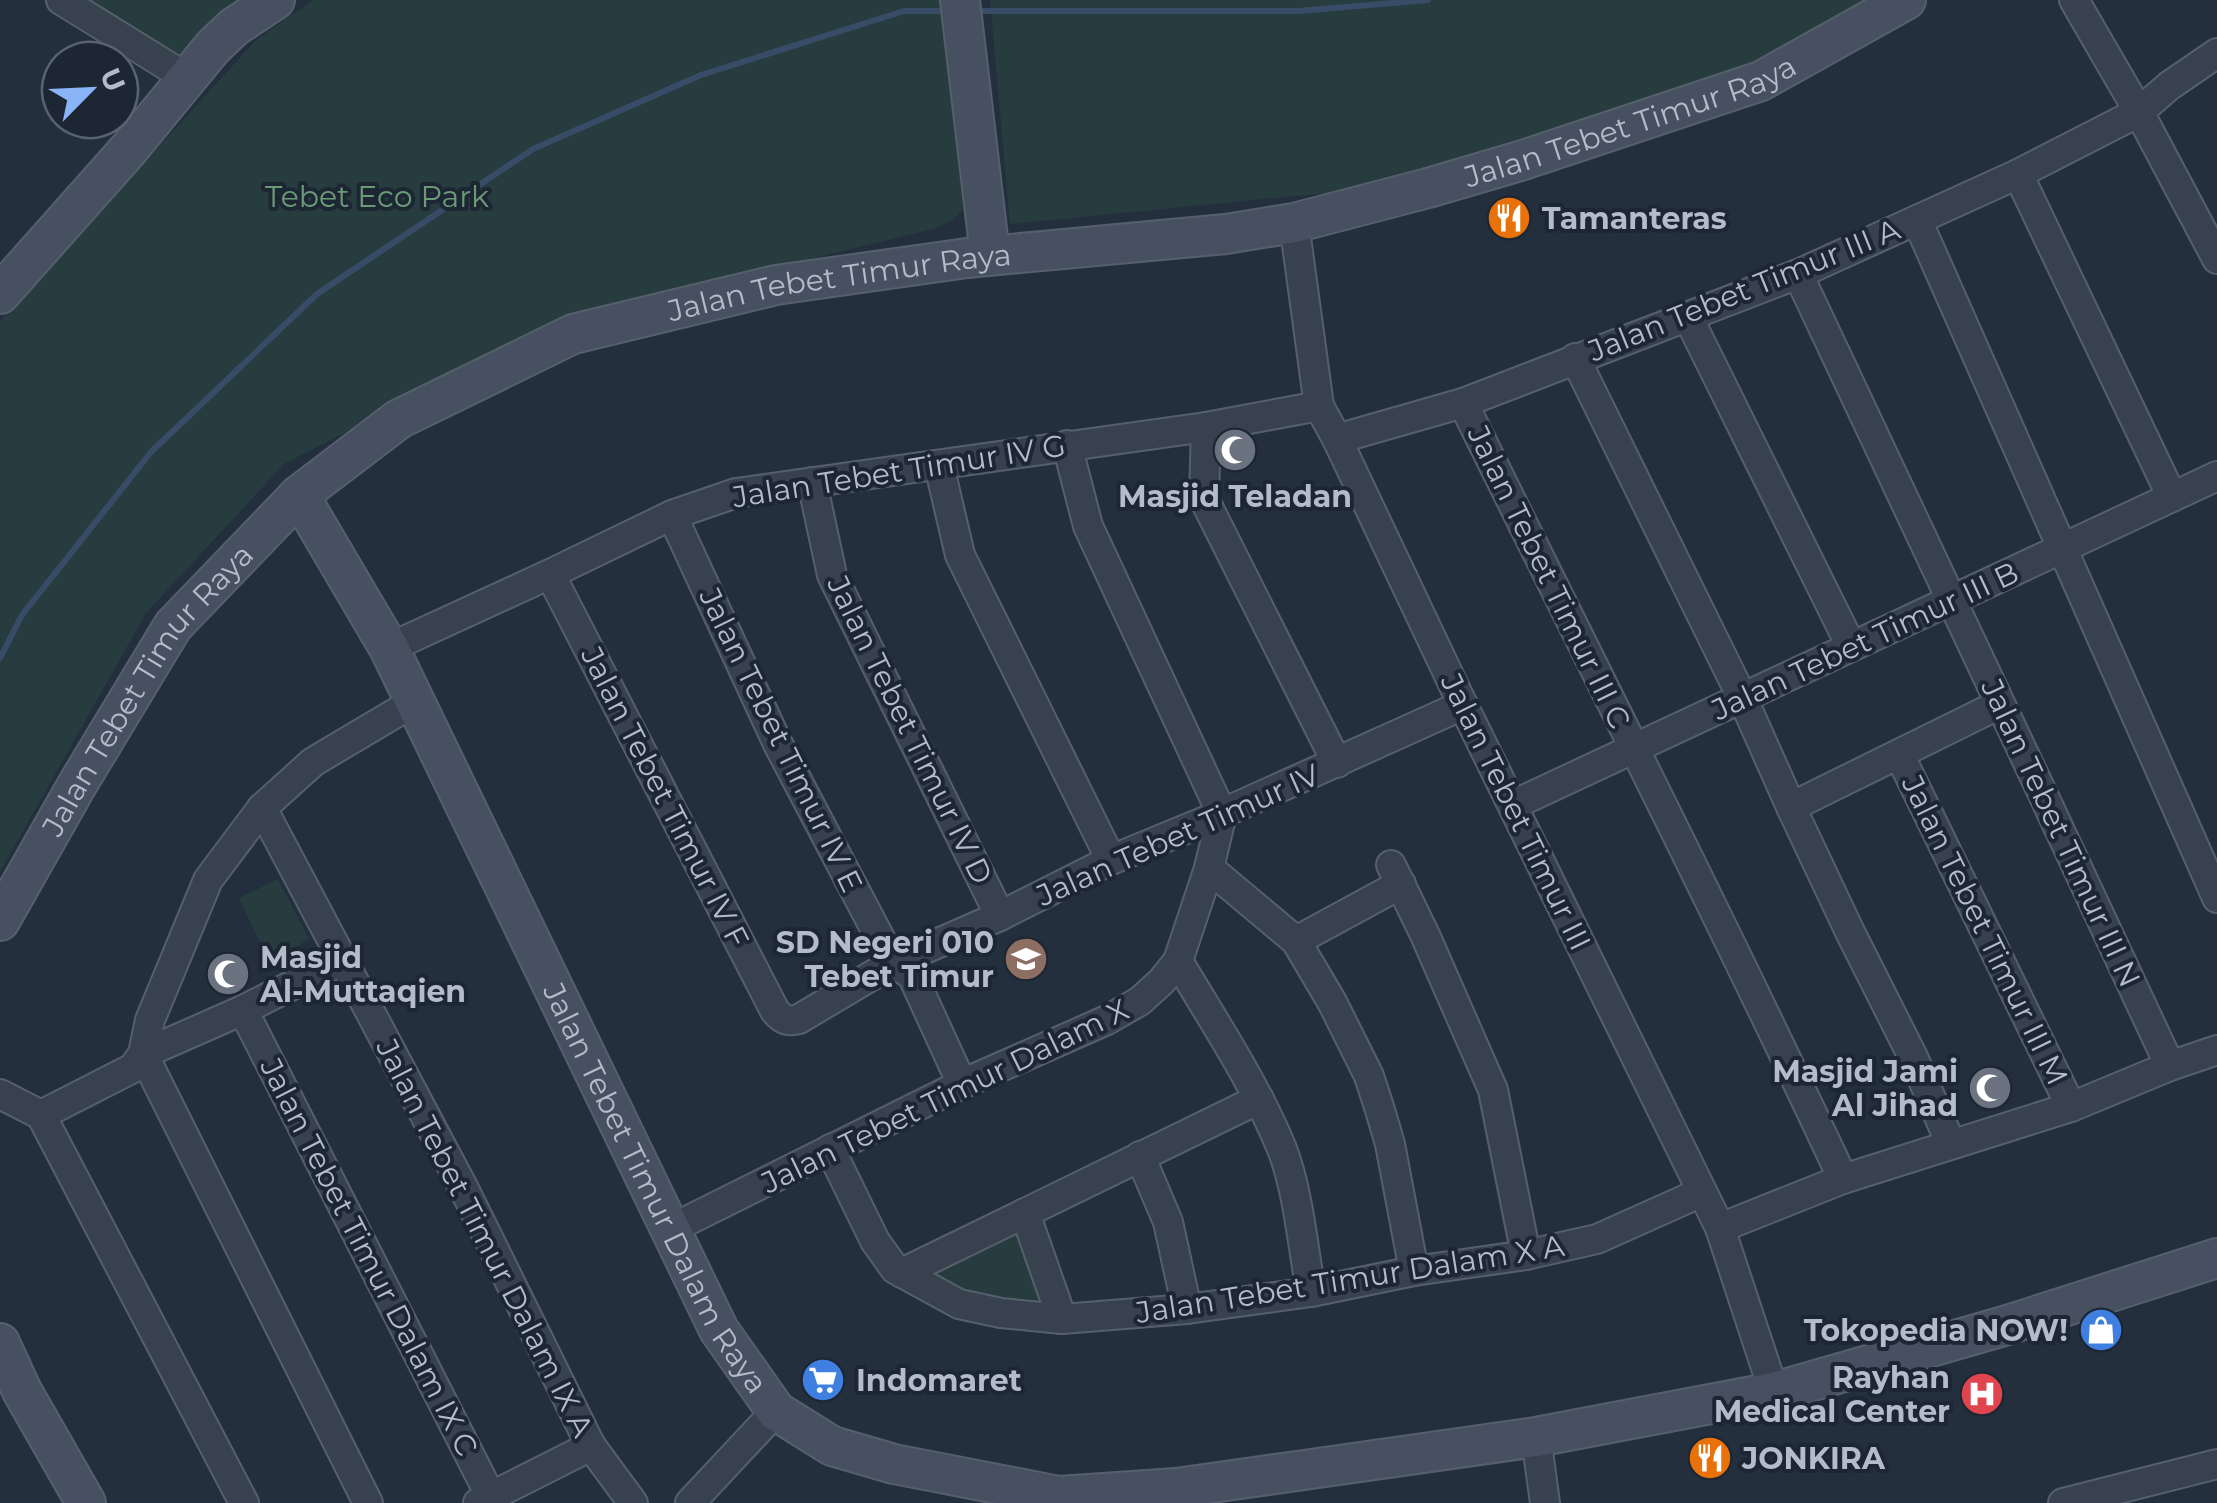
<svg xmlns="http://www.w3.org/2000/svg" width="2217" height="1503" font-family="Montserrat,sans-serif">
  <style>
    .green { fill: #263c3f }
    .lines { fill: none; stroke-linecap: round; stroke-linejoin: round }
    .stream { stroke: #394c67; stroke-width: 6 }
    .street-casing { stroke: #565f6c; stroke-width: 32 }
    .secondary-casing { stroke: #565f6c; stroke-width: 42 }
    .street { stroke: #38414e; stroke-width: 28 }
    .secondary { stroke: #465061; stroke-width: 38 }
    .labels { text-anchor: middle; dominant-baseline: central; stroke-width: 8; stroke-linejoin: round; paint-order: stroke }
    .street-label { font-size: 30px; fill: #b4bcc9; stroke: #1d2633 }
    .park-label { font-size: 30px; fill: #6b9a76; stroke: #1d2633 }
    .poi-label { font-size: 30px; font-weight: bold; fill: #b4bcc9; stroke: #1d2633; text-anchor: start }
  </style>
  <rect width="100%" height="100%" fill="#242f3e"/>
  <!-- green -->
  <g class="green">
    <path d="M 73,0 L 265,0 L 181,59 Z"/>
    <path d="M 313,0 L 943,0 L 963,209 L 954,219 L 934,229 L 569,317 L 284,464 L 146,613 L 0,872 L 0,321 L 256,40 Z"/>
    <path d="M 990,0 L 1880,0 L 1830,31 L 1634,111 L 1387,187 L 1010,224 Z"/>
    <path d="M 278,879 L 309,939 L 270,963 L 239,898 Z"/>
    <path d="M 1021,1223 L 1052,1308 L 1007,1297 L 958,1293 L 925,1271 Z"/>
  </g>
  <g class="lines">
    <!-- stream -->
    <g class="stream">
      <path d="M 974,11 L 1299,11 L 1428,0"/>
      <path d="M 0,658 L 22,615 L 151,452 L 317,294 L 533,149 L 701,75 L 904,11 L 946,11"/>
    </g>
    <!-- street casing -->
    <g class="street-casing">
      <g id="street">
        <path d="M 61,0 L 187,78"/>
        <path d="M 2074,0 L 2139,112 L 2217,259"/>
        <path d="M 2018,174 L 2172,497"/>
        <path d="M 1917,220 L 2217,898"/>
        <path d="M 1294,223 L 1319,406 L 1337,439 L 1463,705 L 1720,1228 L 1774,1392"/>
        <path d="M 1798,274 C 1924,537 2046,802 2170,1066"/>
        <path d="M 1688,317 L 1851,646"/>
        <path d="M 1575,358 L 1742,697 L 1791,807 L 1850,932 L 1912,1055 L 1951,1144"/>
        <path d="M 1463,403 C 1590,661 1721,918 1843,1179"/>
        <path d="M 1206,427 L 1204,499 L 1337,763"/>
        <path d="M 1337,439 L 1463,403 L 1798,274 L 2018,174 L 2139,112 L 2169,86 L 2217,53"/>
        <path d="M 939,465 L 960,555 L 1111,860"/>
        <path d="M 812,482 L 832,575 L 1000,916"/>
        <path d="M 672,515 L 778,744 L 893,963"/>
        <path d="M 550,574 L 775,1011 C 783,1020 788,1022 799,1019 L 893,963 L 1000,916 L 1111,860 L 1203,822 L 1463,705"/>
        <path d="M 389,648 L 550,574 L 672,515 L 736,493 L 1206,427 L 1319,406"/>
        <path d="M 1899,754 L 2071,1107"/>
        <path d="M 1513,805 L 2217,476"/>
        <path d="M 1791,807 L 2000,704"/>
        <path d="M 262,808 L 463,1187 L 591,1446 L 633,1503"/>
        <path d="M 1391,865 L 1425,935 L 1493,1090 L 1526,1255"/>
        <path d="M 1209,868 L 1296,941 L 1332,1002 L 1369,1076 L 1380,1110 L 1390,1144 L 1414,1271"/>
        <path d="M 1296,941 L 1401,884"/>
        <path d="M 1178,961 C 1214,1022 1255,1083 1282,1149 C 1298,1190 1303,1247 1311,1292"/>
        <path d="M 893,963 L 912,975 L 962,1084"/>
        <path d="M 243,1010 L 494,1503"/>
        <path d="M 0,1094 L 41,1115 L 244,1503"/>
        <path d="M 41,1115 L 133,1068 L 143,1054 L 243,1010 L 342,960"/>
        <path d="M 830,1149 L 875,1241 L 895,1269 L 959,1304 L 1001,1313 L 1062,1319 L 1187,1309 L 1311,1292 L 1414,1271 L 1526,1255 L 1597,1239 L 1702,1192"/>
        <path d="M 1140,1156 L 1168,1222 L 1187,1309"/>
        <path d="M 1025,1213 L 1062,1319"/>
        <path d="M 1720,1228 L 1843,1179 L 2071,1107 L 2170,1066 L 2217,1050"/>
        <path d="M 669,1230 L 962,1084 L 1107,1020 L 1140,1001 L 1162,981 L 1178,961 L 1209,868 L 1222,814 L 1088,526 L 1067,445"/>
        <path d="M 902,1273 L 1259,1099"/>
        <path d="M 1536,1437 L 1545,1503"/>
        <path d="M 368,1503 L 143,1054 L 150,1020 L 208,880 L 262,808 L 313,762 L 414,702"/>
        <path d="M 478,1503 L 591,1446"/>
        <path d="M 690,1503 L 776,1411"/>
        <path d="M 2063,1503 L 2217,1464"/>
      </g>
    </g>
    <!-- secondary casing -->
    <g class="secondary-casing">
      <g id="secondary">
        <path d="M 960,0 L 990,255"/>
        <path d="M 0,294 L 129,149 L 213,47 L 234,27 L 275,0"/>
        <path id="s1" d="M 299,495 L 389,648 L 719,1330 L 776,1411 L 832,1446 L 894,1464 L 1059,1496 L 1176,1488 L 1297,1471 L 1536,1437 L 1774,1392 L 2004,1326 L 2217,1258"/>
        <path id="s2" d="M 0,921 L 77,785 L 173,626 L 299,495 L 399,419 L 573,334 L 776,285 L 967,258 L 1226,234 L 1294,223 L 1428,188 L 1520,161 L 1761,81 L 1906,0"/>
        <path d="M 0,1343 L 22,1391 L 86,1503"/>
      </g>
    </g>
    <!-- street -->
    <use href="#street" class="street"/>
    <!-- secondary -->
    <use href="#secondary" class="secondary"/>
  </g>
  <!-- icons -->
  <defs>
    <g id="restaurant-disc" transform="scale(2.25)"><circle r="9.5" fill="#e8710a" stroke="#1d2633"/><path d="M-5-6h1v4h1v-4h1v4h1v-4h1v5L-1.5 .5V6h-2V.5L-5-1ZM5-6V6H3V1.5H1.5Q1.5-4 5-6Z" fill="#fff"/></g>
    <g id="mosque-disc" transform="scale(2.25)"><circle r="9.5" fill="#6b7280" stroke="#1d2633"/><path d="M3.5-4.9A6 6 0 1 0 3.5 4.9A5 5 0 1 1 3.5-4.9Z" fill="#fff"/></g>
    <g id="school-disc" transform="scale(2.25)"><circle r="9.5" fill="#8d6e63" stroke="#1d2633"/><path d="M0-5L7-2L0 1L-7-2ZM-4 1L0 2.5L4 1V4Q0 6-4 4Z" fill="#fff"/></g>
    <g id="shop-disc" transform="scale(2.25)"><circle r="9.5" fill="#3f7fe0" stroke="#1d2633"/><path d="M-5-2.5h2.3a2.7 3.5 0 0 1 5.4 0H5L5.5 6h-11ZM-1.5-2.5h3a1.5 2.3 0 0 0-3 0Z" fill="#fff"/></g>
    <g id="supermarket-disc" transform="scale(2.25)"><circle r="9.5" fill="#3f7fe0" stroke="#1d2633"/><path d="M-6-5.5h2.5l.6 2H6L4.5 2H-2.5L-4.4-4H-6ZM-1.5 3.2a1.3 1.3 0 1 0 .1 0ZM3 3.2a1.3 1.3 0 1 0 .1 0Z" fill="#fff"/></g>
    <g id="hospital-disc" transform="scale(2.25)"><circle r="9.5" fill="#e0444e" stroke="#1d2633"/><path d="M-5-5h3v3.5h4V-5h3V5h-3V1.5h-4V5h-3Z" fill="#fff"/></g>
  </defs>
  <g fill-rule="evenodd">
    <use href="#restaurant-disc" x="1509" y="218"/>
    <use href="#mosque-disc" x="1235" y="450"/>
    <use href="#school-disc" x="1026" y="959"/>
    <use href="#mosque-disc" x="228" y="974"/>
    <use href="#mosque-disc" x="1990" y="1088"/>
    <use href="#shop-disc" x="2101" y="1330"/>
    <use href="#supermarket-disc" x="823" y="1380"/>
    <use href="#hospital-disc" x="1982" y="1394"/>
    <use href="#restaurant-disc" x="1710" y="1458"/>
  </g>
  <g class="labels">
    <!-- street labels -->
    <g class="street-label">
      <text stroke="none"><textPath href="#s2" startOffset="1925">Jalan Tebet Timur Raya</textPath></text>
      <text stroke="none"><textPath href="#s2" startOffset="1115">Jalan Tebet Timur Raya</textPath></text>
      <text transform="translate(1744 290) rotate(-22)">Jalan Tebet Timur III A</text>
      <text transform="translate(899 471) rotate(-9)">Jalan Tebet Timur IV G</text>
      <text transform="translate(1549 577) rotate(64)">Jalan Tebet Timur III C</text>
      <text transform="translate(1865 641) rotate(-25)">Jalan Tebet Timur III B</text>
      <text stroke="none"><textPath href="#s2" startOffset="275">Jalan Tebet Timur Raya</textPath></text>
      <text transform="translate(910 730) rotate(64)">Jalan Tebet Timur IV D</text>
      <text transform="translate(781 740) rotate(64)">Jalan Tebet Timur IV E</text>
      <text transform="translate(665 797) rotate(63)">Jalan Tebet Timur IV F</text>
      <text transform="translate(1516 812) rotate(64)">Jalan Tebet Timur III</text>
      <text transform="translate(2061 833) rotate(65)">Jalan Tebet Timur III N</text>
      <text transform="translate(1178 835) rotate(-24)">Jalan Tebet Timur IV</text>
      <text transform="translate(1985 930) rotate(64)">Jalan Tebet Timur III M</text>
      <text transform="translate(945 1096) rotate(-26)">Jalan Tebet Timur Dalam X</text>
      <text stroke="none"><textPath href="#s1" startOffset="780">Jalan Tebet Timur Dalam Raya</textPath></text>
      <text transform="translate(485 1238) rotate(63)">Jalan Tebet Timur Dalam IX A</text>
      <text transform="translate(369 1257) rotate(63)">Jalan Tebet Timur Dalam IX C</text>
      <text transform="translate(1350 1279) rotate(-9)">Jalan Tebet Timur Dalam X A</text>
    </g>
    <!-- park labels -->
    <g class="park-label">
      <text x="377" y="196">Tebet Eco Park</text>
    </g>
    <!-- poi labels -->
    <g class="poi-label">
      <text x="1542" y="218">Tamanteras</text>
      <text x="1235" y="496" text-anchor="middle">Masjid Teladan</text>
      <text x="994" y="942" text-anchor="end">SD Negeri 010<tspan x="994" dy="34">Tebet Timur</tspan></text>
      <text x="260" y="957">Masjid<tspan x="260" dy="34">Al-Muttaqien</tspan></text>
      <text x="1958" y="1071" text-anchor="end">Masjid Jami<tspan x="1958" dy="34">Al Jihad</tspan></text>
      <text x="2068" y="1330" text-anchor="end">Tokopedia NOW!</text>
      <text x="1950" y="1377" text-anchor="end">Rayhan<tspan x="1950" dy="34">Medical Center</tspan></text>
      <text x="856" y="1380">Indomaret</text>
      <text x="1742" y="1458">JONKIRA</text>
    </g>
  </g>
  <!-- north arrow -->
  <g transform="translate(90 90) rotate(66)"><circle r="48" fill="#1d2633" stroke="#59626f" stroke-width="2.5"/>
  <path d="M0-8L18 38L0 25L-18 38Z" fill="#8ab4f8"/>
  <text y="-15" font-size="28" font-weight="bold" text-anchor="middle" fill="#b4bcc9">U</text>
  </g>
</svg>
